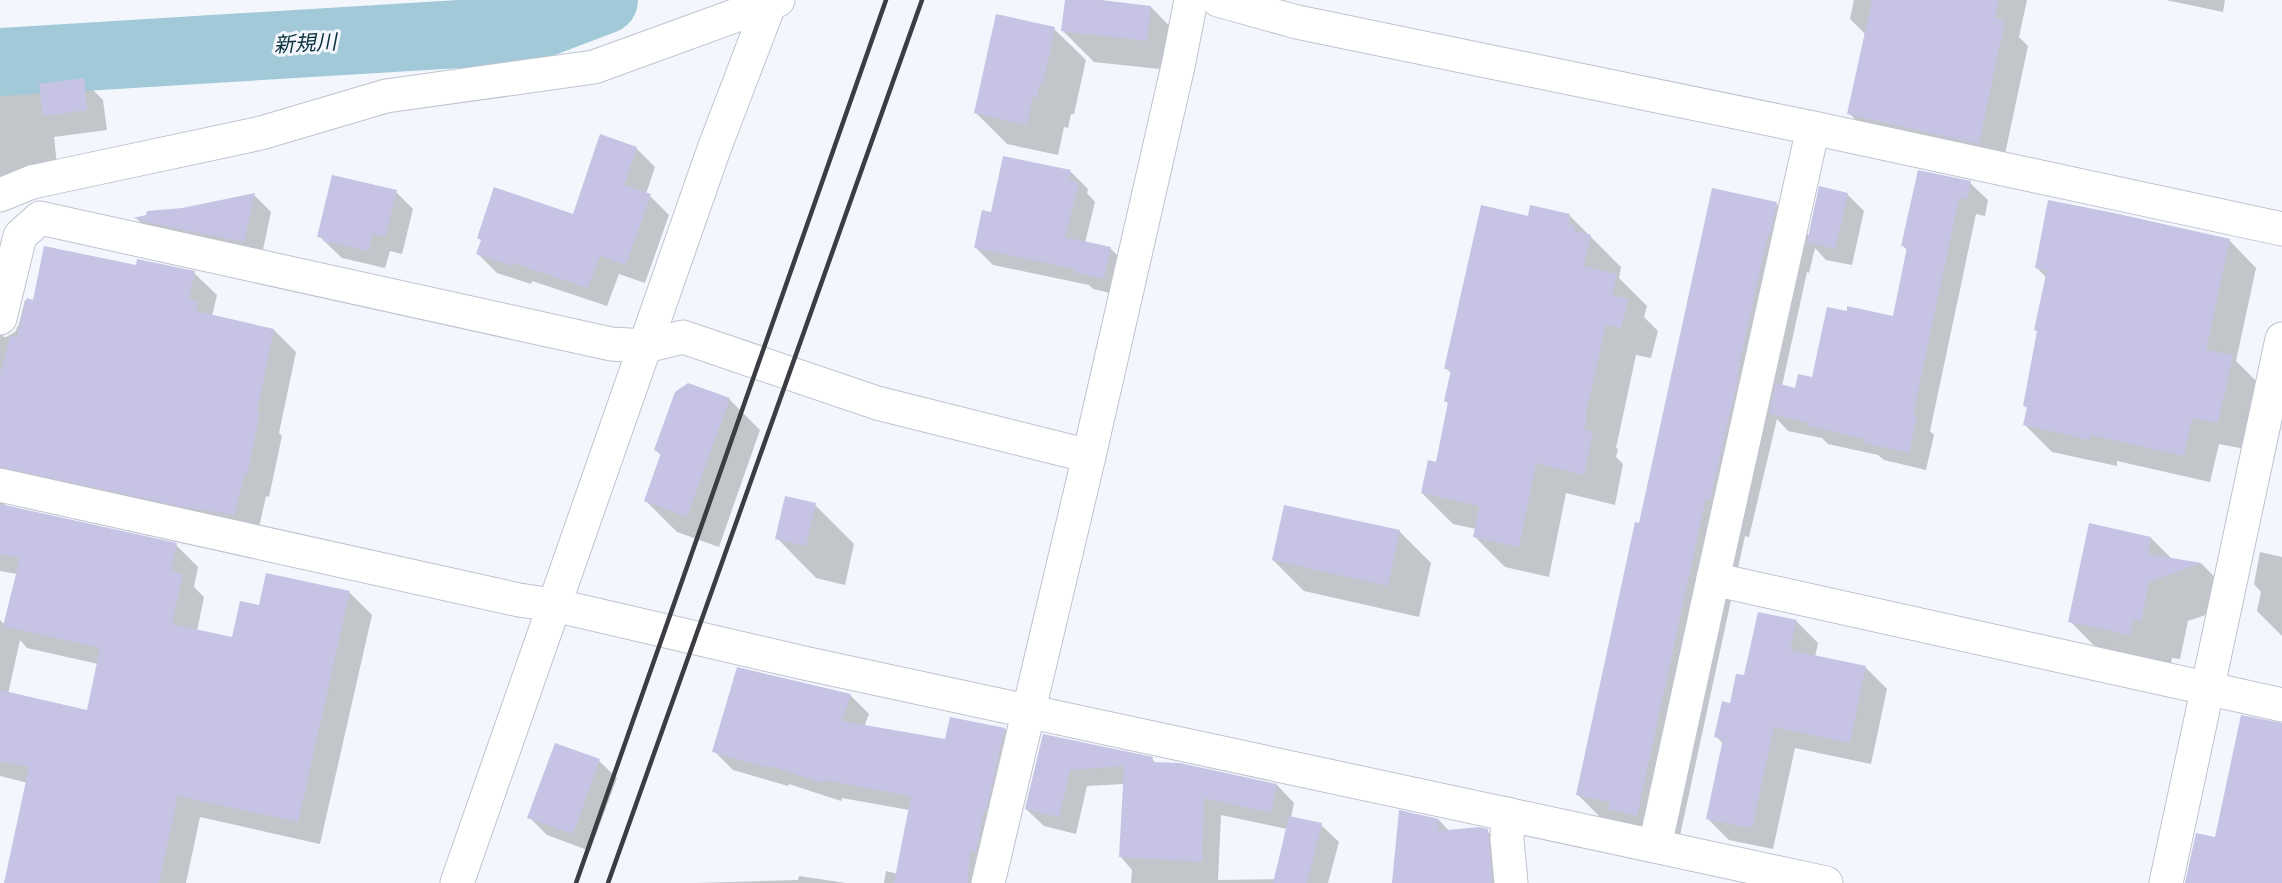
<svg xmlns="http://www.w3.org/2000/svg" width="2282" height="883" font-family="Montserrat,'Noto Sans JP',sans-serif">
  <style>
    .shadow { fill: #0003; fill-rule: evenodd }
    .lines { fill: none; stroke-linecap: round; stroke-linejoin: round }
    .river { stroke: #a1c9d7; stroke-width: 68 }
    .building { fill: #c7c3e5 }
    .street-casing { stroke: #bec4ce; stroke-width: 35 }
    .secondary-casing { stroke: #bec4ce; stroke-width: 35 }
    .street { stroke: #fff; stroke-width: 33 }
    .secondary { stroke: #fff; stroke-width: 33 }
    .rail { stroke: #3b3d42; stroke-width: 4.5 }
    .labels { text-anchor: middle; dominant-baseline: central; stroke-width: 6; stroke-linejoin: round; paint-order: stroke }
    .water-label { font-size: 21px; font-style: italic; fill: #0b313c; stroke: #f3f7fd }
  </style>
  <rect width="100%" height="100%" fill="#f3f7fd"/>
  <!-- shadow -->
  <g class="shadow">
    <path d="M 1066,0 L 1088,0 L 1151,7 L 1182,39 L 1178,71 L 1094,62 L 1063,31 Z"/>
    <path d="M 1854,0 L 2027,0 L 2019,37 L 2028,46 L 2002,168 L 1873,137 L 1849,113 L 1866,35 L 1850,19 Z"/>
    <path d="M 2166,0 L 2225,0 L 2223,12 Z"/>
    <path d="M 1054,29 L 1086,60 L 1074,114 L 1071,114 L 1068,128 L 1064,127 L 1058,155 L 1007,144 L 976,113 Z"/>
    <path d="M 83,80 L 103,100 L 107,130 L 54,137 L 58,174 L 0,199 L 0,94 L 41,89 Z"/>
    <path d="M 636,148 L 655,167 L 646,194 L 650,196 L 669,215 L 645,283 L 619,274 L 607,306 L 532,281 L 531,284 L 497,273 L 478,254 L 574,216 Z"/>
    <path d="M 1071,172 L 1088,189 L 1087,193 L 1095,202 L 1085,243 L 1110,248 L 1128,266 L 1122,296 L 1093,289 L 1089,285 L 993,265 L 976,248 Z"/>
    <path d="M 1970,183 L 1988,200 L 1985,216 L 1976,214 L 1930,431 L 1934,435 L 1926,470 L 1884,460 L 1878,455 L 1828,444 L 1822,438 L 1788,431 L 1777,419 L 1749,537 L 1745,536 L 1676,854 L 1617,834 L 1577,794 L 1641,525 L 1777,204 L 1810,237 L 1847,194 L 1864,211 L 1852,265 L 1826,260 L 1815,248 L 1809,273 L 1807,272 L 1782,386 L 1796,389 L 1894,318 L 1908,251 L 1903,246 Z"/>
    <path d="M 396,192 L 413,209 L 402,254 L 390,251 L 385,268 L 342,258 L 319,236 Z"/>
    <path d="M 254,195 L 271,212 L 261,259 L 152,235 L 136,218 Z"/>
    <path d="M 1569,215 L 1621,267 L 1619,278 L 1647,306 L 1644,317 L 1658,331 L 1651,358 L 1636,355 L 1616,448 L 1618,449 L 1616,457 L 1623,464 L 1615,505 L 1566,493 L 1549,577 L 1505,567 L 1474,536 L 1476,529 L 1453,524 L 1422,493 L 1437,464 L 1449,404 L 1445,401 L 1452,374 L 1446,368 L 1529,217 Z"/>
    <path d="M 2229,240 L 2256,268 L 2236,361 L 2259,384 L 2245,449 L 2219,444 L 2210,482 L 2117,461 L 2117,466 L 2052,452 L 2025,425 L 2028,409 L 2024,405 L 2047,278 L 2037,268 Z"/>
    <path d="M 137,266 L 194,273 L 217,295 L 212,316 L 274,330 L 296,352 L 279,433 L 282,436 L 269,497 L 266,496 L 257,537 L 9,494 L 4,507 L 176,545 L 198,567 L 194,587 L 204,597 L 197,631 L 233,639 L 260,607 L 267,575 L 350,593 L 372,615 L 320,844 L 200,817 L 186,883 L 5,883 L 28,783 L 0,776 L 0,620 L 5,625 L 17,574 L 0,571 L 0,306 L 9,315 L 3,337 L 6,337 L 15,332 L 19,324 L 25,300 L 34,302 ZM 20,640 L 27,648 L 98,664 L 88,712 L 8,694 Z"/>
    <path d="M 729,399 L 760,430 L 719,547 L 677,532 L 646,501 L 662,456 L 655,450 Z"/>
    <path d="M 815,505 L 854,544 L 845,585 L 816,578 L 777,538 Z"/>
    <path d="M 1399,531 L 1431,563 L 1419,617 L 1304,591 L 1273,560 Z"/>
    <path d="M 2151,538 L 2172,559 L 2202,564 L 2240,603 L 2188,621 L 2180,659 L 2172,658 L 2169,673 L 2109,661 L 2070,621 Z"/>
    <path d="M 2260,552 L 2282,557 L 2282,636 L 2257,611 L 2261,592 L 2254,584 Z"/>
    <path d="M 1796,621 L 1818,643 L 1815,657 L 1866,668 L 1887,689 L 1871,764 L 1795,748 L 1773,849 L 1729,840 L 1707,818 L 1723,744 L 1716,736 L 1745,677 Z"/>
    <path d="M 850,695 L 869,714 L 864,727 L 946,741 L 1005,729 L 1023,748 L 979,883 L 884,883 L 886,871 L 898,874 L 909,810 L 842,798 L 841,801 L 789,784 L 788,786 L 733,770 L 714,751 Z"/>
    <path d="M 1044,735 L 1152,759 L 1157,764 L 1277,785 L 1294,803 L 1291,818 L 1321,825 L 1339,842 L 1328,883 L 1131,883 L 1132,870 L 1121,857 L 1124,784 L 1087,786 L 1076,834 L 1044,826 L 1026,809 ZM 1221,815 L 1287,829 L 1294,879 L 1218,880 Z"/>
    <path d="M 599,761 L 617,778 L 590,851 L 547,835 L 529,817 Z"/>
    <path d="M 1439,820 L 1450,832 L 1487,831 L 1505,848 L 1508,883 L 1394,883 Z"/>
    <path d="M 799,876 L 846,883 L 695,883 L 798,880 Z"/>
  </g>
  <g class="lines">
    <!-- river -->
    <path class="river" d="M 0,62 L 525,30 L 604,0"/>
  </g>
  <!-- building -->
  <g class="building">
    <path d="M 1065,0 L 1101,0 L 1151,6 L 1147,41 L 1061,31 Z"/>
    <path d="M 1872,0 L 1999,0 L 1995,18 L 2005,20 L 1979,144 L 1847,114 Z"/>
    <path d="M 996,14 L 1055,27 L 1043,84 L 1040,83 L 1037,97 L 1033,96 L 1027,125 L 974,113 Z"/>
    <path d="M 84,78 L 87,110 L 43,116 L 39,84 Z"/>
    <path d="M 600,134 L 637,147 L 624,185 L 651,194 L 626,265 L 600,256 L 588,288 L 513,263 L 512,266 L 476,254 L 481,240 L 477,238 L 494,187 L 573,214 Z"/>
    <path d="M 1003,156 L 1071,170 L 1069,180 L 1079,183 L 1065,237 L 1111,247 L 1104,279 L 1074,272 L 1075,269 L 974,248 L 982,210 L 991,212 Z"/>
    <path d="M 1918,170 L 1971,181 L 1967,199 L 1959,198 L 1913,415 L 1917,416 L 1909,453 L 1864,443 L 1865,439 L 1808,426 L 1809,423 L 1769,413 L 1776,383 L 1795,388 L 1798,374 L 1812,377 L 1827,307 L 1847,311 L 1847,306 L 1893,316 L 1907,247 L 1901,246 Z"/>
    <path d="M 332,175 L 397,190 L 385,237 L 372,234 L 368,251 L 323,241 L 323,238 L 317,237 Z"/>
    <path d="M 1819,186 L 1848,193 L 1835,249 L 1807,242 Z"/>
    <path d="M 1712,188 L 1777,202 L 1770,235 L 1768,234 L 1737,375 L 1739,375 L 1710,499 L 1706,498 L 1637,816 L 1608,809 L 1610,802 L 1576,795 L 1635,522 L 1639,523 Z"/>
    <path d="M 255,193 L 244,242 L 145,222 L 145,220 L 133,218 L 146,215 L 147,211 L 182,208 Z"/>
    <path d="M 2048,200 L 2114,213 L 2230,239 L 2206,350 L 2233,355 L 2218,423 L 2192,418 L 2184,456 L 2091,435 L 2090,440 L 2023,425 L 2027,407 L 2023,406 L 2037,331 L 2034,330 L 2047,270 L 2035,268 Z"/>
    <path d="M 1481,205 L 1528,216 L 1530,205 L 1570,214 L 1568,224 L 1575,226 L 1574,231 L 1591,235 L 1584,266 L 1617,274 L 1612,295 L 1628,299 L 1621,328 L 1606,325 L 1585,417 L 1587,417 L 1584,430 L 1593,432 L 1584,475 L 1536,463 L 1519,547 L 1473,537 L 1479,506 L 1421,493 L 1428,460 L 1436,462 L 1448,402 L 1444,401 L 1451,370 L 1444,369 Z"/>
    <path d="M 44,246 L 136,265 L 137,259 L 195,271 L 189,299 L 198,301 L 196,311 L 274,329 L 257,412 L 260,413 L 247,475 L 244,475 L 235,515 L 184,507 L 0,467 L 0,375 L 10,336 L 17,337 L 27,298 L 33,300 Z"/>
    <path d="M 688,383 L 730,398 L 687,517 L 644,501 L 661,453 L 654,450 L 675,392 Z"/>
    <path d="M 785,496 L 816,503 L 806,546 L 775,539 Z"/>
    <path d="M 0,504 L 177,543 L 171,571 L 183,574 L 172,624 L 232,637 L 240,601 L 259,605 L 266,573 L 350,591 L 298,822 L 178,796 L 159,883 L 4,883 L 29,767 L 0,761 L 0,690 L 87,710 L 100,648 L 3,626 L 20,558 L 0,554 Z"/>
    <path d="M 1284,505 L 1400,530 L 1388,586 L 1272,560 Z"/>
    <path d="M 2089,523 L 2151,537 L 2148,554 L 2202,563 L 2149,582 L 2141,621 L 2133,619 L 2130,635 L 2068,622 Z"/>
    <path d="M 1758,612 L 1797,620 L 1790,650 L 1866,666 L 1850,743 L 1774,727 L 1752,828 L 1706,819 L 1723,739 L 1714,737 L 1722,701 L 1730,703 L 1736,674 L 1744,675 Z"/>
    <path d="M 737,667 L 851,694 L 842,721 L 945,739 L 950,717 L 1005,728 L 986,810 L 984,810 L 976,853 L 970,852 L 968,883 L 894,883 L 911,796 L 823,780 L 822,783 L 770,766 L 769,768 L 712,752 Z"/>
    <path d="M 2241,715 L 2282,723 L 2282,883 L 2185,883 L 2196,833 L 2215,837 Z"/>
    <path d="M 1043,734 L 1153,757 L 1152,762 L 1180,763 L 1277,784 L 1271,813 L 1204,798 L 1202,862 L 1119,857 L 1124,766 L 1070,770 L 1059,817 L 1025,809 Z"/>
    <path d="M 555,743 L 600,759 L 573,834 L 527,818 Z"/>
    <path d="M 1399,810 L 1439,819 L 1438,831 L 1479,827 L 1488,829 L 1492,883 L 1392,883 Z"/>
    <path d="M 1289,816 L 1322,823 L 1307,883 L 1273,883 Z"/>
  </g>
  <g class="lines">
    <!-- street casing -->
    <g class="street-casing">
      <g id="street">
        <path d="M 1218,0 L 1297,22 L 1813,128 L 2282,229"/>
        <path d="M 0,195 L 32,182 L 261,133 L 386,96 L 594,67 L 778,0"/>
        <path d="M 0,318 L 20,236 L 40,218 L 611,344 L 646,346 L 683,337 L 877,403 L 1089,456"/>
        <path d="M 0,485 L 519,600 L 554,605 L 804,663 L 1826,883"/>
        <path d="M 1713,579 L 1813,128"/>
        <path d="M 1508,814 L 1507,839 L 1511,883"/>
        <path d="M 1655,846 L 1713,579 L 2282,705"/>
        <path d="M 988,883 L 1089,456 L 1178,66 L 1191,0"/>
        <path d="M 2166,883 L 2282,339"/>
      </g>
    </g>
    <!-- secondary casing -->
    <g class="secondary-casing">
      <path id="secondary" d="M 457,883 L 714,149 L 771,0"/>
    </g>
    <!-- street -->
    <use href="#street" class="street"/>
    <!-- secondary -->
    <use href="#secondary" class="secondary"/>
    <!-- rail -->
    <g class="rail">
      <path d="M 576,883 L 886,0"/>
      <path d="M 608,883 L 922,0"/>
    </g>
  </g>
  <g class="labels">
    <!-- water labels -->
    <g class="water-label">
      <text transform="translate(305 43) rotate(-3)">新規川</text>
    </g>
  </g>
</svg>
